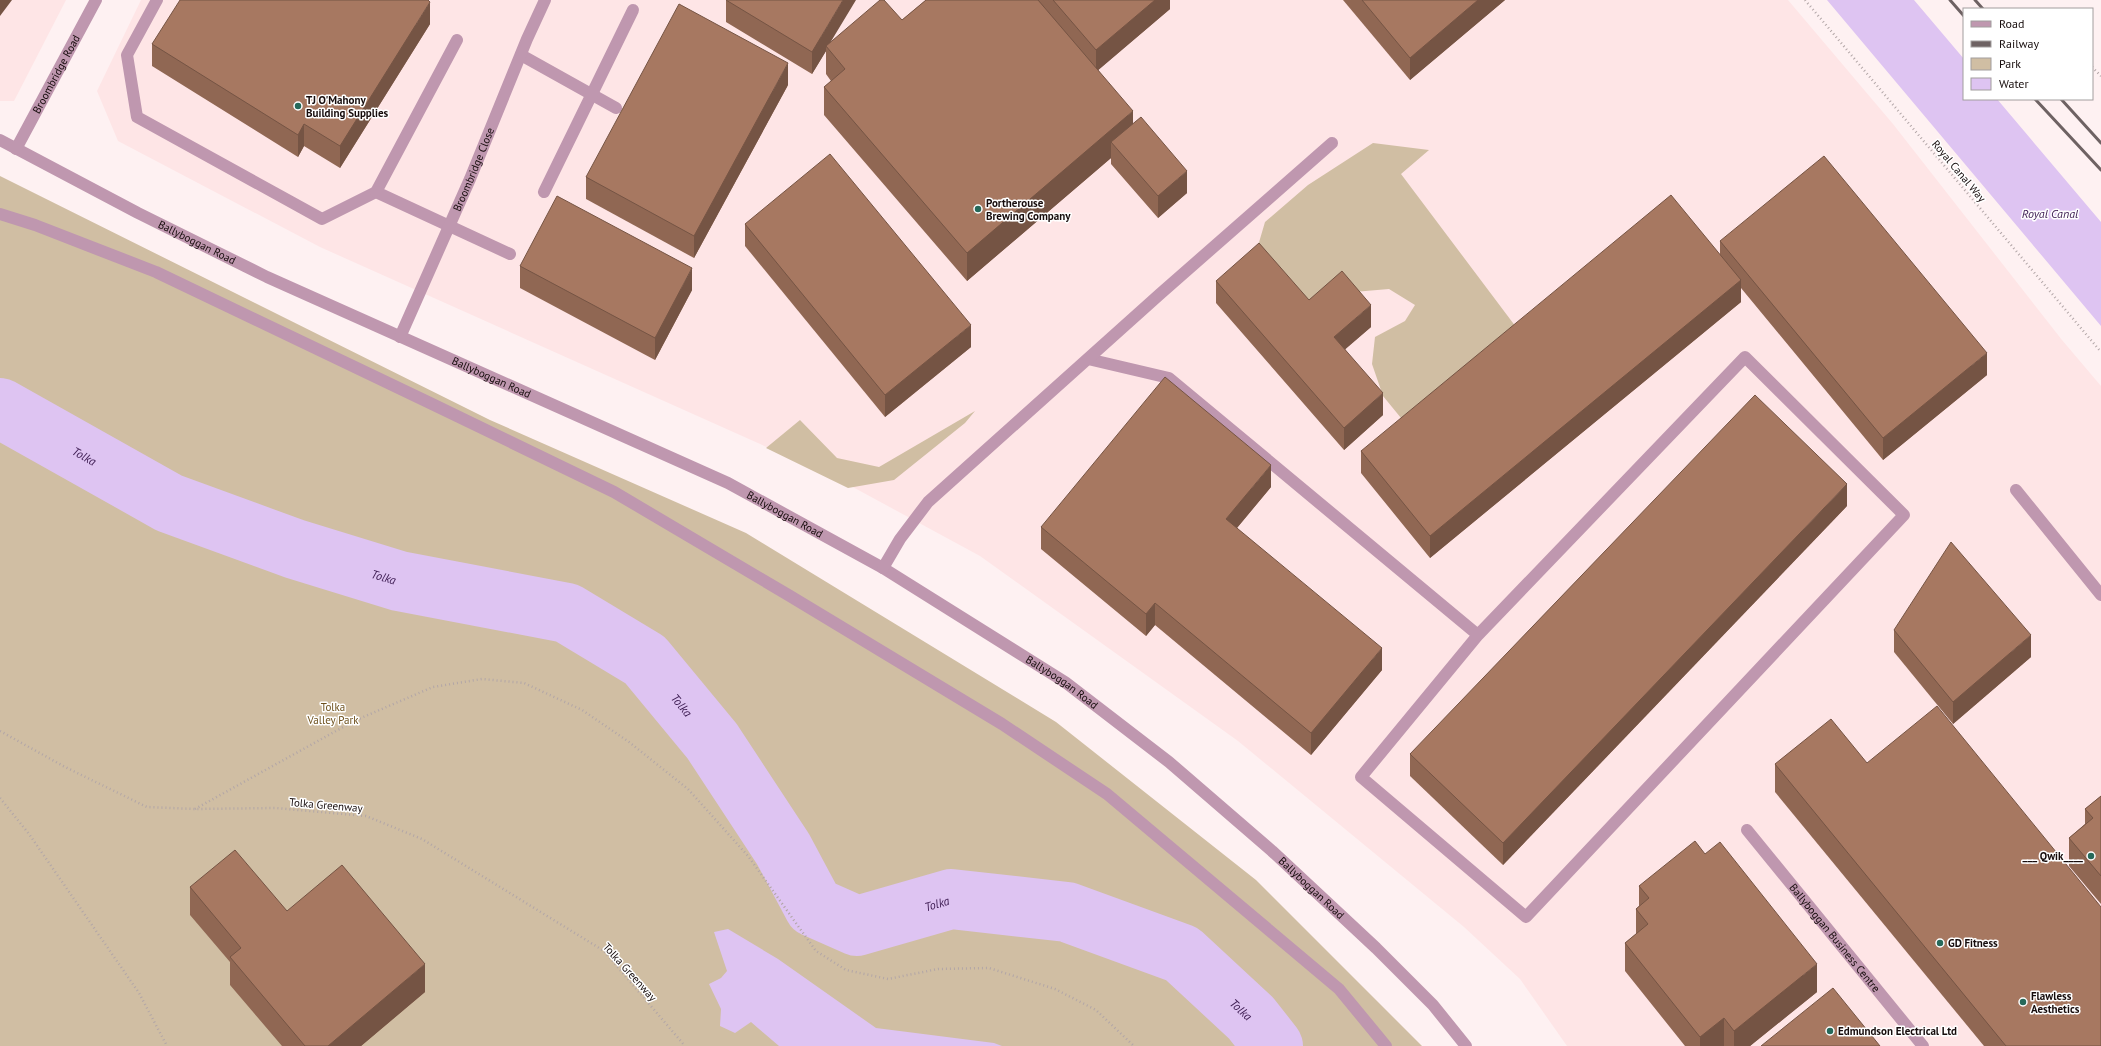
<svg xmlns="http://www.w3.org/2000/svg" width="2101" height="1046" font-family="'PT Sans',sans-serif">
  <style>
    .built { fill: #fee5e6 }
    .green { fill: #d0bea3 }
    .water { fill: #dec4f2 }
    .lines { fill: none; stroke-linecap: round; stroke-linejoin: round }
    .river { stroke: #dec4f2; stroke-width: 60 }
    .path { stroke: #b2a6a7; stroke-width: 2.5; stroke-dasharray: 1 3; stroke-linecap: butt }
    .minor { stroke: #bf97af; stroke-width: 12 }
    .rail { stroke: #6e6263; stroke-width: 3 }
    .wall { fill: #906753 }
    .shaded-wall { fill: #755444 }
    .building { fill: #a77861; stroke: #755444 }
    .poi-dot { fill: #26695a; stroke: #fff; stroke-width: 1.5 }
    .labels { text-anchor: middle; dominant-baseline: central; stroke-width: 3; stroke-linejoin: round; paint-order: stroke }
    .street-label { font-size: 11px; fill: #160c0c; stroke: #fff }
    .poi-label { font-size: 11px; font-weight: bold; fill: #160c0c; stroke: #fff; text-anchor: start }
    .park-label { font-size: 11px; fill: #6d501c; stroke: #fff }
    .water-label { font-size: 12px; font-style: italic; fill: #3e1d53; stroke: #fff }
  </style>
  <rect width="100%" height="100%" fill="#fef1f2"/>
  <!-- built -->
  <g class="built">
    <path d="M 0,0 L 66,0 L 14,101 L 0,101 Z"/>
    <path d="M 141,0 L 1788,0 L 1893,124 L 2062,340 L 2101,386 L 2101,1046 L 1567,1046 L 1520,979 L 1464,927 L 1238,741 L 980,556 L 838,479 L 320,247 L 118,141 L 97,91 Z"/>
  </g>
  <!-- green -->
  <g class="green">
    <path d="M 1373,143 L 1429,150 L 1401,174 L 1516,327 L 1401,418 L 1383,396 L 1372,364 L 1375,337 L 1405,321 L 1415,305 L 1389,289 L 1342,293 L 1309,322 L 1255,256 L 1265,222 L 1308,185 Z"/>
    <path d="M 0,176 L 490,420 L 746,533 L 1056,722 L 1256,880 L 1422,1046 L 0,1046 Z"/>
    <path d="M 975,411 L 965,423 L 894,480 L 848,488 L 766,448 L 800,420 L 837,458 L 879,467 Z"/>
  </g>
  <!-- water -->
  <g class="water">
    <path d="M 1827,0 L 1914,0 L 1964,59 L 1964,99 L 1997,99 L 2101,222 L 2101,326 Z"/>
    <path d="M 728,929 L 778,959 L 876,1028 L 994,1043 L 1002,1046 L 779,1046 L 751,1022 L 735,1033 L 720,1026 L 721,1009 L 709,984 L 721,978 L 727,971 L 714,932 Z"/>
  </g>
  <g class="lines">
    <!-- river -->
    <path class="river" id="s1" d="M 0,408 L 169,503 L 295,549 L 399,581 L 567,613 L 645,660 L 712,741 L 783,849 L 814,907 L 857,926 L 951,899 L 1067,912 L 1182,954 L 1251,1018 L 1273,1046"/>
    <!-- path -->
    <g class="path">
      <path d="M 1805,0 L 2101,352"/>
      <path d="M 2092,67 L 2101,76"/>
      <path d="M 0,731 L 65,767 L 147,807 L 195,809 L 276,808 L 366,816 L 422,839 L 604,951 L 685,1046"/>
      <path d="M 0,798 L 29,834 L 139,993 L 167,1046"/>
      <path d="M 195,809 L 354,721 L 433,687 L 482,679 L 524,683 L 582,710 L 629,742 L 688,789 L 748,856 L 816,951 L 846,970 L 888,979 L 938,969 L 989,968 L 1055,989 L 1096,1010 L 1134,1046"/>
    </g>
    <!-- minor -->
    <g class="minor">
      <path d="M 157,0 L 127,55 L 137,117 L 322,219 L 376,192 L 457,40"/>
      <path d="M 521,55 L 616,108"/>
      <path id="s2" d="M 0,140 L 138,213 L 267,277 L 728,483 L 883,568 L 1065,682 L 1169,762 L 1272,851 L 1376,948 L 1433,1005 L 1466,1046"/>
      <path id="s3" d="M 16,149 L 96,0"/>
      <path d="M 376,192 L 510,254"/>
      <path d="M 544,192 L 633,10"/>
      <path d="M 0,214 L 35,225 L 156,272 L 430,403 L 614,492 L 790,596 L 1002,724 L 1107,794 L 1339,989 L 1386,1046"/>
      <path id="s4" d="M 400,337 L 470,179 L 527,39 L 545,0"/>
      <path d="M 1088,359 L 1169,378 L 1478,635 L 1361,777 L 1526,917 L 1904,515 L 1745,357 L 1478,635"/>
      <path d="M 2016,490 L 2101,595"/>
      <path d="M 883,568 L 900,539 L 928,502 L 1160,294 L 1332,143"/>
      <path id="s5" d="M 1747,830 L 1923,1046"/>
    </g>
    <!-- rail -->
    <g class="rail">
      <path d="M 1950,0 L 1964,16"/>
      <path d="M 1975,0 L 1983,9"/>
      <path d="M 2035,99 L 2101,170"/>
      <path d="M 2061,99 L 2101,143"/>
    </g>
  </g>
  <!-- wall -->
  <g class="wall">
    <path d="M 726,0 L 831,42 L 902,20 L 926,0 L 1170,0 L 1170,9 L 1098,70 L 1133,123 L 1187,193 L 1158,218 L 1111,164 L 1111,158 L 967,281 L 824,115 L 824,87 L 831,81 L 826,74 L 826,51 L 812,74 L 726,22 Z"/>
    <path d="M 1343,0 L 1505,0 L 1410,80 Z"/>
    <path d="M 430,24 L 340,168 L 304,146 L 298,157 L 152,66 L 152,44 Z"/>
    <path d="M 788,85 L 694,258 L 586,199 L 586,177 Z"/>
    <path d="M 745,224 L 971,347 L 885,417 L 745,246 Z"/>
    <path d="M 1720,241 L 1987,375 L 1883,460 L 1741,288 L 1741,302 L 1430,558 L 1361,473 L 1361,451 L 1720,256 Z"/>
    <path d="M 520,266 L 692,290 L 655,360 L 520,288 Z"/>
    <path d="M 1216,281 L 1309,300 L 1371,327 L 1345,349 L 1383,415 L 1344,450 L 1216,303 Z"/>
    <path d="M 1271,487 L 1237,528 L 1382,670 L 1311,755 L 1155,625 L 1146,636 L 1041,549 L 1041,527 Z"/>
    <path d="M 1847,506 L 1503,865 L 1410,776 L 1410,754 Z"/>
    <path d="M 1894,630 L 2031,657 L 1953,724 L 1894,652 Z"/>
    <path d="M 1775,764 L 2101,1046 L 1984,1046 L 1775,792 Z"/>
    <path d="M 2101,796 L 2101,904 L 2069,866 L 2069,838 L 2085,824 L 2085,809 Z"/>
    <path d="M 1705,854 L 1817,992 L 1750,1046 L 1685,1046 L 1625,971 L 1625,943 L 1636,934 L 1636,909 L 1639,906 L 1639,886 Z"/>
    <path d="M 190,887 L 287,911 L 425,992 L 361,1046 L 282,1046 L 230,985 L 230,962 L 190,915 Z"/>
  </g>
  <!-- shaded-wall -->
  <g class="shaded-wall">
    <path d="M 0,0 L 12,0 L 0,16 Z"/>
    <path d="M 843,0 L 856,0 L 827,48 L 826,46 L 826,51 L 812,74 L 812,52 Z"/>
    <path d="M 1155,0 L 1170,0 L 1170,9 L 1096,72 L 1096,50 Z"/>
    <path d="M 1478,0 L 1505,0 L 1410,80 L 1410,58 Z"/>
    <path d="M 430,2 L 430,24 L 340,168 L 340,146 Z"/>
    <path d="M 788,63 L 788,85 L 694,258 L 694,236 Z"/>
    <path d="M 1133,111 L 1133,139 L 1111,142 L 1111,158 L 967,281 L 967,253 Z"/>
    <path d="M 304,124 L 304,146 L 298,157 L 298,135 Z"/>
    <path d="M 1187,171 L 1187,193 L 1158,218 L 1158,196 Z"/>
    <path d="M 692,268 L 692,290 L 655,360 L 655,338 Z"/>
    <path d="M 1741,280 L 1741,302 L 1430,558 L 1430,536 Z"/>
    <path d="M 1371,305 L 1371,327 L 1334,359 L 1334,337 Z"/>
    <path d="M 971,325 L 971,347 L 885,417 L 885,395 Z"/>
    <path d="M 1987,353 L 1987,375 L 1883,460 L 1883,438 Z"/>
    <path d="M 1383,393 L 1383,415 L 1344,450 L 1344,428 Z"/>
    <path d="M 1271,465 L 1271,487 L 1226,541 L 1226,519 Z"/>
    <path d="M 1847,484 L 1847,506 L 1503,865 L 1503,843 Z"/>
    <path d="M 1155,603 L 1155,625 L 1146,636 L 1146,614 Z"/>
    <path d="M 2031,635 L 2031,657 L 1953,724 L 1953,702 Z"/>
    <path d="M 1382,648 L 1382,670 L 1311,755 L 1311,733 Z"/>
    <path d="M 425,964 L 425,992 L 361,1046 L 328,1046 Z"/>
    <path d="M 1817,964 L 1817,992 L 1750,1046 L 1734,1046 L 1734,1031 Z"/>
    <path d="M 1724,1018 L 1724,1046 L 1700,1046 L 1700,1037 Z"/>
  </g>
  <!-- building -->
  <g class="building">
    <path d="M 180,0 L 428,0 L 430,2 L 340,146 L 304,124 L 298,135 L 152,44 Z"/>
    <path d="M 726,0 L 843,0 L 812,52 Z"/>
    <path d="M 880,0 L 884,0 L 902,20 L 926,0 L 1038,0 L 1133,111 L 967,253 L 824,87 L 845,69 L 826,46 Z"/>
    <path d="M 1053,0 L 1155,0 L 1096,50 Z"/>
    <path d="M 1362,0 L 1478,0 L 1410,58 Z"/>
    <path d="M 679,4 L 788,63 L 694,236 L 586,177 Z"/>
    <path d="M 1141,117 L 1187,171 L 1158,196 L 1111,142 Z"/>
    <path d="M 830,154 L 971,325 L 885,395 L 745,224 Z"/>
    <path d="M 1824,156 L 1987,353 L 1883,438 L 1720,241 Z"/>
    <path d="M 1671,195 L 1741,280 L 1430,536 L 1361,451 Z"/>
    <path d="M 557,196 L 692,268 L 655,338 L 520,266 Z"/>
    <path d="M 1259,243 L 1309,300 L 1342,271 L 1371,305 L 1334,337 L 1383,393 L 1344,428 L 1216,281 Z"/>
    <path d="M 1165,377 L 1271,465 L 1226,519 L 1382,648 L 1311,733 L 1155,603 L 1146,614 L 1041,527 Z"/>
    <path d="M 1755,395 L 1847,484 L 1503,843 L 1410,754 Z"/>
    <path d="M 1951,542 L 2031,635 L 1953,702 L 1894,630 Z"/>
    <path d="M 1937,706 L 2101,907 L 2101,1046 L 2006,1046 L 1775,764 L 1831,719 L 1867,763 Z"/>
    <path d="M 2101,796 L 2101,876 L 2069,838 L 2093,818 L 2085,809 Z"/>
    <path d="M 1695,841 L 1705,854 L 1720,842 L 1817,964 L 1734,1031 L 1724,1018 L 1700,1037 L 1625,943 L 1648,924 L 1636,909 L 1649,898 L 1639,886 Z"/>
    <path d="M 235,850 L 287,911 L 342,865 L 425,964 L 328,1046 L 305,1046 L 230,957 L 241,948 L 190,887 Z"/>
    <path d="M 1833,988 L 1880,1046 L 1761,1046 Z"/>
  </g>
  <!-- markers -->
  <g class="poi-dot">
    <circle cx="298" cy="106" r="4"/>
    <circle cx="978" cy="209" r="4"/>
    <circle cx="2091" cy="856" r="4"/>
    <circle cx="1940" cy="943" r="4"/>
    <circle cx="2023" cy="1002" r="4"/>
    <circle cx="1830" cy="1031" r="4"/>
  </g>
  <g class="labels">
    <!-- street labels -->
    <g class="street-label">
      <text stroke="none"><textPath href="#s3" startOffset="85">Broombridge Road</textPath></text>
      <text stroke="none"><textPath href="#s4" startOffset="183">Broombridge Close</textPath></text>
      <text transform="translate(1959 171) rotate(50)">Royal Canal Way</text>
      <text stroke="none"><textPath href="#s2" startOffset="222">Ballyboggan Road</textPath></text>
      <text stroke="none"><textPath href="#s2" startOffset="546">Ballyboggan Road</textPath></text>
      <text stroke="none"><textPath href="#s2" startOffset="870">Ballyboggan Road</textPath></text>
      <text stroke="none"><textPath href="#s2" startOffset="1194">Ballyboggan Road</textPath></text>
      <text transform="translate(326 805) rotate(5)">Tolka Greenway</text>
      <text stroke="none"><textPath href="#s2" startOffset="1518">Ballyboggan Road</textPath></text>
      <text stroke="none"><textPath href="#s5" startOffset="139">Ballyboggan Business Centre</textPath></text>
      <text transform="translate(630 972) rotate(48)">Tolka Greenway</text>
    </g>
    <!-- poi labels -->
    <g class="poi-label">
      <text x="306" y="100">TJ O'Mahony<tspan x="306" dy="13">Building Supplies</tspan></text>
      <text x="986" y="203">Portherouse<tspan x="986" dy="13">Brewing Company</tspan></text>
      <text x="2083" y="856" text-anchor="end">___ Qwik____</text>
      <text x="1948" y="943">GD Fitness</text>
      <text x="2031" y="996">Flawless<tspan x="2031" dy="13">Aesthetics</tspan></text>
      <text x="1838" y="1031">Edmundson Electrical Ltd</text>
    </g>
    <!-- park labels -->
    <g class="park-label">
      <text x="333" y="707">Tolka<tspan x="333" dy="13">Valley Park</tspan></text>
    </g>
    <!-- water labels -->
    <g class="water-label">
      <text x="2050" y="213">Royal Canal</text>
      <text stroke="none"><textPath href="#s1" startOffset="97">Tolka</textPath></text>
      <text stroke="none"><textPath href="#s1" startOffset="421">Tolka</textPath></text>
      <text stroke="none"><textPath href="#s1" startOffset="757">Tolka</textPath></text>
      <text stroke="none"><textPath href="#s1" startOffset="1129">Tolka</textPath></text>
      <text stroke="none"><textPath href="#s1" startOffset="1464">Tolka</textPath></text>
    </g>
  </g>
  <!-- legend -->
  <rect x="1963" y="8" width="130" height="92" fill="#ffffff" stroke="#a29e9e"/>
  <rect x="1971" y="21" width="20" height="6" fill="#bf97af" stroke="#a29e9e"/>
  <text x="1999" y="28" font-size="12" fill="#160c0c">Road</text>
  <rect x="1971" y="41" width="20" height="6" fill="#6e6263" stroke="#a29e9e"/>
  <text x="1999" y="48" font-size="12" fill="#160c0c">Railway</text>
  <rect x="1971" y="58" width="20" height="12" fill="#d0bea3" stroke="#a29e9e"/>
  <text x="1999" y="68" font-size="12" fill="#160c0c">Park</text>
  <rect x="1971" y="78" width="20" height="12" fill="#dec4f2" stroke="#a29e9e"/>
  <text x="1999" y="88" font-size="12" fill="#160c0c">Water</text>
</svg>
